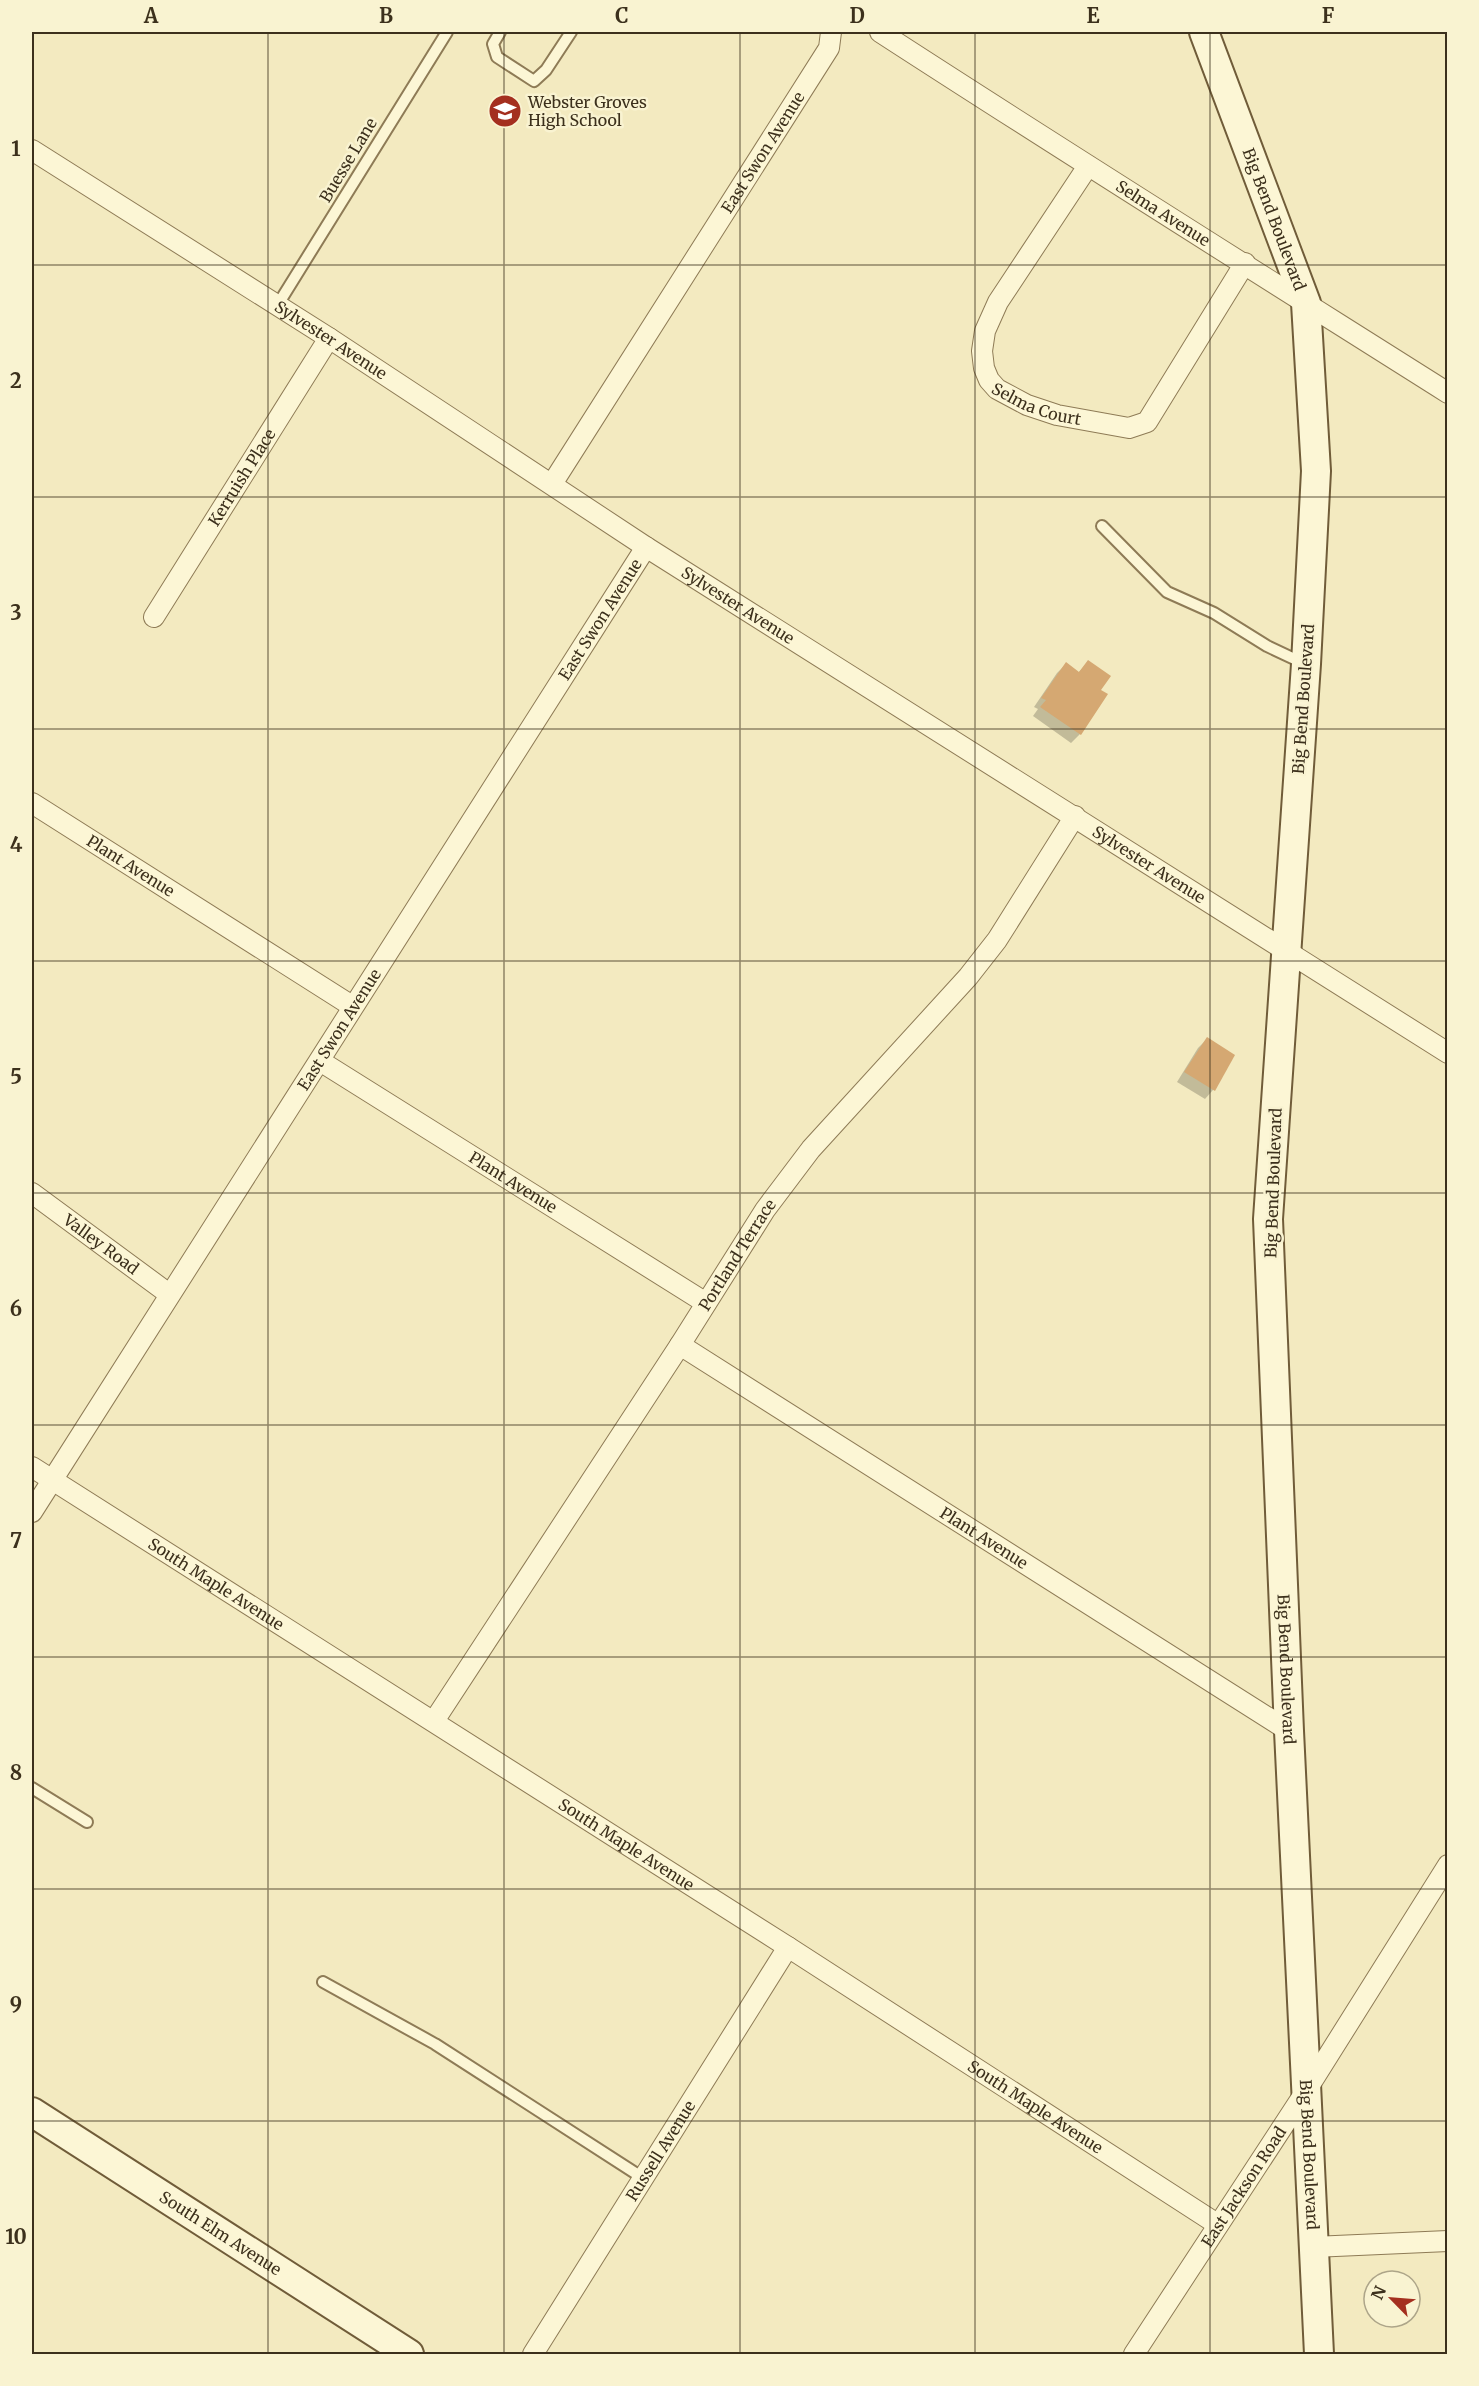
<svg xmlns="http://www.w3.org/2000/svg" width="1479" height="2386" font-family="Merriweather,serif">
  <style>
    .shadow { fill: #0003 }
    .building { fill: #d5a872 }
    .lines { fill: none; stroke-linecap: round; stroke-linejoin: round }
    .service-casing { stroke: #8e7b56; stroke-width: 14 }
    .minor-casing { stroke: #8e7b56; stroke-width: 22 }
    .secondary-casing { stroke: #705c39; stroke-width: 32 }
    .service { stroke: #fcf6d5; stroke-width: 10 }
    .minor { stroke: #fcf6d5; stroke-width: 20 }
    .secondary { stroke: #fcf6d5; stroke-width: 28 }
    .grid { fill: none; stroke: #3c301c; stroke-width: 1.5; stroke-opacity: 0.55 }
    .labels { text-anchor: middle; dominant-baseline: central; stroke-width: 5; stroke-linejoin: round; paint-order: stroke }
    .poi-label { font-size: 16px; fill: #3c301c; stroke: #f9f3d1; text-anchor: start }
    .street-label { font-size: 16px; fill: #3c301c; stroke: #f9f3d1 }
    .neatline { fill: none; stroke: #3c301c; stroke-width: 2 }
    .grid-label { font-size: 20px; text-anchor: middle; font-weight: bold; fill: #3c301c }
  </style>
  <rect width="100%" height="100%" fill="#f3eac0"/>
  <!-- shadow -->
  <g class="shadow">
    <path d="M 1088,662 L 1099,690 L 1080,734 L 1071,743 L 1033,716 L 1038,709 L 1034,707 L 1057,673 L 1066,664 L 1078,673 Z"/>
    <path d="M 1207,1039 L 1233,1056 L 1213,1090 L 1205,1099 L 1177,1082 L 1198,1048 Z"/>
  </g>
  <!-- building -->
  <g class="building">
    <path d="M 1088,660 L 1111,676 L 1101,690 L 1108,694 L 1081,735 L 1040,707 L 1046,700 L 1041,698 L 1066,662 L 1079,672 Z"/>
    <path d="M 1207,1037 L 1235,1055 L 1215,1091 L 1184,1072 Z"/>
  </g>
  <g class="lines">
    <!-- service casing -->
    <g class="service-casing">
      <g id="service">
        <path d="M 500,32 L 493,44 L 497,57 L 534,81 L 546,70 L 571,32"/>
        <path d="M 277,306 L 447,32"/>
        <path d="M 1102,526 L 1167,592 L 1214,613 L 1267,646 L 1303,663"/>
        <path d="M 32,1788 L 87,1822"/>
        <path d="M 323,1982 L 435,2044 L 643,2178"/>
      </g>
    </g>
    <!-- minor casing -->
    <g class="minor-casing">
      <g id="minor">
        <path id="s1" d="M 880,32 C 1068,154 1258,273 1448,393"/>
        <path id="s2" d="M 32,150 L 329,338 L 646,547 L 1448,1053"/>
        <path id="s3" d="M 1088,166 L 998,302 L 985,331 L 982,351 L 984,368 L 989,380 L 997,389 L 1027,405 L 1057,415 L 1129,428 L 1147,422 L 1245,263"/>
        <path id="s4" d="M 552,484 L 829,48 L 831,32"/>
        <path id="s5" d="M 154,617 L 329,338"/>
        <path id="s6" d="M 32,803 L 352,1006"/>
        <path id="s7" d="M 320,1061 L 706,1303"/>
        <path id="s8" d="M 32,1193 L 169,1294"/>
        <path id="s9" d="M 680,1345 L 1289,1731"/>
        <path id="s10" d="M 32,1467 L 788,1947 L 1217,2224"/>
        <path id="s11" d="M 32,1512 L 646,547"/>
        <path id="s12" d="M 434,1721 L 680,1345 L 765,1210 L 811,1149 L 968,977 L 997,940 L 1075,816"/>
        <path d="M 1313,2247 L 1448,2241"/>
        <path id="s13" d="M 533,2354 L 788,1947"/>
        <path id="s14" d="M 1134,2354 L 1306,2091 L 1448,1865"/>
      </g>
    </g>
    <!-- secondary casing -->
    <g class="secondary-casing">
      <g id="secondary">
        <path id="s15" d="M 1204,32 L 1306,303 L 1316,471 L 1306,664 L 1268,1219 L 1289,1731 L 1319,2354"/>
        <path id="s16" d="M 32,2112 L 409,2354"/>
      </g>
    </g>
    <!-- service -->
    <use href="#service" class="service"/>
    <!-- minor -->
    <use href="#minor" class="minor"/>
    <!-- secondary -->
    <use href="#secondary" class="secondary"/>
  </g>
  <!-- grid -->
  <path class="grid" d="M 268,32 L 268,2354M 504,32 L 504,2354M 740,32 L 740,2354M 975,32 L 975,2354M 1210,32 L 1210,2354M 32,265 L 1448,265M 32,497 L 1448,497M 32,729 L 1448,729M 32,961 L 1448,961M 32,1193 L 1448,1193M 32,1425 L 1448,1425M 32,1657 L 1448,1657M 32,1889 L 1448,1889M 32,2121 L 1448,2121"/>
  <!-- icons -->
  <defs>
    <g id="school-disc" transform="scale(1.725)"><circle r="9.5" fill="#a42f1f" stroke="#f9f3d1"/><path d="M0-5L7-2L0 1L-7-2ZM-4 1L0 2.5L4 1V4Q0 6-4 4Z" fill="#fff"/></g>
  </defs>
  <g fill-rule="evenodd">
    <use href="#school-disc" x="505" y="111"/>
  </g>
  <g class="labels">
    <!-- poi labels -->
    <g class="poi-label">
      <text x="528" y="102">Webster Groves<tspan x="528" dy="18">High School</tspan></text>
    </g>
    <!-- street labels -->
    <g class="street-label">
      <text stroke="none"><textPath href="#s4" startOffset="393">East Swon Avenue</textPath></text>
      <text transform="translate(348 160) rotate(-59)">Buesse Lane</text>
      <text stroke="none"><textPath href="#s1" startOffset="336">Selma Avenue</textPath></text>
      <text stroke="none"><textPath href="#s15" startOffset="200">Big Bend Boulevard</textPath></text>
      <text stroke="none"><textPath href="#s2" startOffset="354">Sylvester Avenue</textPath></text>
      <text stroke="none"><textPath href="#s3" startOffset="300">Selma Court</textPath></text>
      <text stroke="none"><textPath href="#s5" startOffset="165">Kerruish Place</textPath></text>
      <text stroke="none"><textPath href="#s2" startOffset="840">Sylvester Avenue</textPath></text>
      <text stroke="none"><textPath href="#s11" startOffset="1058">East Swon Avenue</textPath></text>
      <text transform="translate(1303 699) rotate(-86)">Big Bend Boulevard</text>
      <text stroke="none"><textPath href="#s2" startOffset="1326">Sylvester Avenue</textPath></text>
      <text stroke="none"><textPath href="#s6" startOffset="117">Plant Avenue</textPath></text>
      <text stroke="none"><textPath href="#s11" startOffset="572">East Swon Avenue</textPath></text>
      <text stroke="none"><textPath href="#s7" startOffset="228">Plant Avenue</textPath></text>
      <text transform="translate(1273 1183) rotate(-88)">Big Bend Boulevard</text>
      <text stroke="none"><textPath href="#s8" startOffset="86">Valley Road</textPath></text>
      <text stroke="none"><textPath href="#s12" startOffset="556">Portland Terrace</textPath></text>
      <text stroke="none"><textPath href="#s9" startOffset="360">Plant Avenue</textPath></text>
      <text stroke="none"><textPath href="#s10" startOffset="218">South Maple Avenue</textPath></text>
      <text stroke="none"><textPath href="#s15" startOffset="1658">Big Bend Boulevard</textPath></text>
      <text stroke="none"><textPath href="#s10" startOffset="704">South Maple Avenue</textPath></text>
      <text stroke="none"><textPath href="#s10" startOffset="1190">South Maple Avenue</textPath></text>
      <text stroke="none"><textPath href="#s13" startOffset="240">Russell Avenue</textPath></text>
      <text stroke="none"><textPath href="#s15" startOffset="2144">Big Bend Boulevard</textPath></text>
      <text stroke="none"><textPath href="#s14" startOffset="200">East Jackson Road</textPath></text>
      <text stroke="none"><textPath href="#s16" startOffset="224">South Elm Avenue</textPath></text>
    </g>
  </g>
  <!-- border -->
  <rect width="1479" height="2386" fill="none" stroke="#f9f3d1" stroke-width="66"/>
  <!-- north arrow -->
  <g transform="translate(1392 2299) rotate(295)"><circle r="28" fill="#f9f3d1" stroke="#ada589" stroke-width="1.5"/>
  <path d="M0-4.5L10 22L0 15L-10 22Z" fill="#a42f1f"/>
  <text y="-9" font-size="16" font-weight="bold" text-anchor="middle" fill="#3c301c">N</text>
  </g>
  <rect x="33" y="33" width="1413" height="2320" class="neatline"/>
  <g class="grid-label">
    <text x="151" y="23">A</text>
    <text x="386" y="23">B</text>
    <text x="622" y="23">C</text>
    <text x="857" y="23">D</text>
    <text x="1093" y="23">E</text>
    <text x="1328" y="23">F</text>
    <text x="16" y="156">1</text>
    <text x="16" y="388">2</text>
    <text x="16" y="620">3</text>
    <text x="16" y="852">4</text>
    <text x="16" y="1084">5</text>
    <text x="16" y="1316">6</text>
    <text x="16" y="1548">7</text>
    <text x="16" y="1780">8</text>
    <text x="16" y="2012">9</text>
    <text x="16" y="2244">10</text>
  </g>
</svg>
